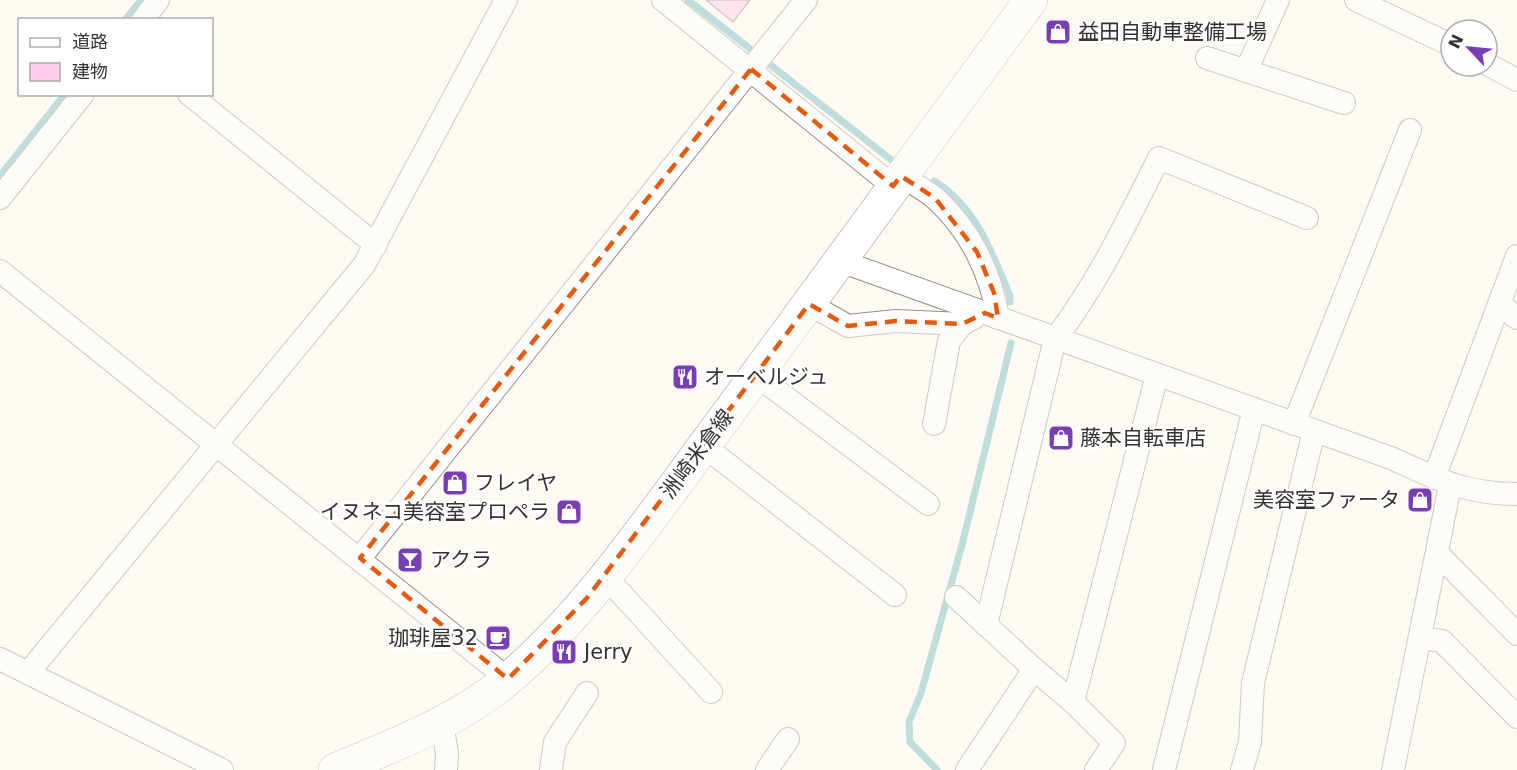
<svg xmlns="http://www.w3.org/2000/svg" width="1517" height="770" font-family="'DejaVu Sans','Noto Sans JP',sans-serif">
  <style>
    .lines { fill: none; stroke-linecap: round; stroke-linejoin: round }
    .stream { stroke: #72bbbf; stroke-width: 7 }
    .building { fill: #ffcbec; stroke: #9f989d; stroke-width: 1.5 }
    .street-casing { stroke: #94908a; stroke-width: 24 }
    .secondary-casing { stroke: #94908a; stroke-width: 34 }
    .street { stroke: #fff; stroke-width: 22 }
    .secondary { stroke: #fff; stroke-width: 33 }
    .marked { fill: none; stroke: #e8590c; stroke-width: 4.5; stroke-dasharray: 12 8; stroke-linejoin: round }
    .labels { text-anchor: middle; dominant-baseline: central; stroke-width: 5; stroke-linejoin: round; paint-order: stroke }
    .poi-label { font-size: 21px; fill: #343330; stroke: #fff; text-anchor: start }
    .street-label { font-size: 21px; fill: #343330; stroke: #fff }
  </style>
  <rect width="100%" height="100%" fill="#fefaf3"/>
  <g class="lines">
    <!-- stream -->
    <g class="stream">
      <path d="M 688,0 L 894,162"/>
      <path d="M 125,20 L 141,0"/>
      <path d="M 0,176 L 65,94"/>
      <path d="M 934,181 C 975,205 993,254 1010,296 L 1010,302"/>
      <path d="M 937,770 L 910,742 L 909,722 L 921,693 L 963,541 L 1011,343"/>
    </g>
  </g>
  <!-- building -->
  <path class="building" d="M 706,0 L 750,0 L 733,22 Z"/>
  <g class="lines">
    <!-- street casing -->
    <g class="street-casing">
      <g id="street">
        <path d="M 663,0 L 893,186"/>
        <path d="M 1356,0 L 1451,45"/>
        <path d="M 143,20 L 158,0"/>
        <path d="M 1207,58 L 1344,103"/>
        <path d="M 1487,64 L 1517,80"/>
        <path d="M 1246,71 L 1278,0"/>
        <path d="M 189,94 L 376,245"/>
        <path d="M 901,176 C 912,183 926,190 936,199 C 970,230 991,273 998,318"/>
        <path d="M 0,198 L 83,94"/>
        <path d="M 840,261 L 1391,458 C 1437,479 1465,494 1517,494"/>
        <path d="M 0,271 L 508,679"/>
        <path d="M 809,304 L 848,326 L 896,321 L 962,324"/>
        <path d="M 1499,304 L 1517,318"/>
        <path d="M 756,375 L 928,504"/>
        <path d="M 934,424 L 949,341 L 962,324 L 974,318"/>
        <path d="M 1294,424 L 1410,130"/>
        <path d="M 704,446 L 895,595"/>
        <path d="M 1434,478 L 1517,256"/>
        <path d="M 1437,553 L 1517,634"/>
        <path d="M 360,558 L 806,0"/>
        <path d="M 605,576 L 711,692"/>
        <path d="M 956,597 L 1034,669"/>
        <path d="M 986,625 L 1055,339 C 1098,283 1127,221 1159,158 L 1307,218"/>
        <path d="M 1420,638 L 1442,641 L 1517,717"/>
        <path d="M 0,659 L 222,770"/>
        <path d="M 28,673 L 364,265 L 506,0"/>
        <path d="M 1073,702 L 1114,743 L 1096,770"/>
        <path d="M 442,724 L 447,753 L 446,770"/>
        <path d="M 551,770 L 555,742 L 587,693"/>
        <path d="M 767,770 L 788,739"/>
        <path d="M 967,770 L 1034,669 L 1073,702 L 1157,375"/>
        <path d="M 1164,770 L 1254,409"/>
        <path d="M 1242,770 L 1250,742 L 1253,683 L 1314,431"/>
        <path d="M 1393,770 L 1450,486"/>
      </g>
    </g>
    <!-- secondary casing -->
    <g class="secondary-casing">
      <path id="secondary" d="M 335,770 C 396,744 457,722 508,679 C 590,610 654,512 718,427 C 823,285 926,142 1031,0"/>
    </g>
    <!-- street -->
    <use href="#street" class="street"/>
    <!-- secondary -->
    <use href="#secondary" class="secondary"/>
  </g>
  <!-- marked area -->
  <path d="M0 0H1517V770H0ZM 751,69 L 893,186 L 901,176 L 935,198 L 977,252 L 994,293 L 998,318 L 985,313 L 962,324 L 896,321 L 848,326 L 809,304 L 587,598 L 508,679 L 360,558 Z" fill="#fefaf3" fill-opacity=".55" fill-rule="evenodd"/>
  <path class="marked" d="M 751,69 L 893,186 L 901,176 L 935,198 L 977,252 L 994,293 L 998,318 L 985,313 L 962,324 L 896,321 L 848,326 L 809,304 L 587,598 L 508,679 L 360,558 Z"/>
  <!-- icons -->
  <defs>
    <g id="shop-square" transform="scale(1.35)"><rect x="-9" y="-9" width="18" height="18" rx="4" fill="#783fb5" stroke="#fff"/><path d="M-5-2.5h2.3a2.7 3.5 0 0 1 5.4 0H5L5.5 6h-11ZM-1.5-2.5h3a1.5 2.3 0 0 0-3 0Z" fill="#fff"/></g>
    <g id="restaurant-square" transform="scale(1.35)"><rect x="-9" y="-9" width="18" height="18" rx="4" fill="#783fb5" stroke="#fff"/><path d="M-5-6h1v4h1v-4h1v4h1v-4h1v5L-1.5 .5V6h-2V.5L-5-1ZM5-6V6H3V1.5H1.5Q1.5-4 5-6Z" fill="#fff"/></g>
    <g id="bar-square" transform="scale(1.35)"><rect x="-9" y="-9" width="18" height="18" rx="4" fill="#783fb5" stroke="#fff"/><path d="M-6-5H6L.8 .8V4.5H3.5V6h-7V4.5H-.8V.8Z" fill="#fff"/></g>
    <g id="cafe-square" transform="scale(1.35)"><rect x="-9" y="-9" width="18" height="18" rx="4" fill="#783fb5" stroke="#fff"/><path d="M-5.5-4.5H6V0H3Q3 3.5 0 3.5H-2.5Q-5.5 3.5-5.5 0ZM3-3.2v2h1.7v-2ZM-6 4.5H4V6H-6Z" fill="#fff"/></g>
  </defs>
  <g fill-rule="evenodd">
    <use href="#shop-square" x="1058" y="32"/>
    <use href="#restaurant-square" x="685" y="377"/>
    <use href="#shop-square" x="1061" y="438"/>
    <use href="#shop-square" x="455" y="483"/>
    <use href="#shop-square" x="1420" y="500"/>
    <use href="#shop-square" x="569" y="512"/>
    <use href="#bar-square" x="410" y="560"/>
    <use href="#cafe-square" x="498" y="638"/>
    <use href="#restaurant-square" x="564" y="652"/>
  </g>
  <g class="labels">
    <!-- poi labels -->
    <g class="poi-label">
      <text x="1078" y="32">益田自動車整備工場</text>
      <text x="704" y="377">オーベルジュ</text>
      <text x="1080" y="438">藤本自転車店</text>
      <text x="474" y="483">フレイヤ</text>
      <text x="1400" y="500" text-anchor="end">美容室ファータ</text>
      <text x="550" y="512" text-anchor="end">イヌネコ美容室プロペラ</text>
      <text x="430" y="560">アクラ</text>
      <text x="478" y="638" text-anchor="end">珈琲屋32</text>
      <text x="584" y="652">Jerry</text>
    </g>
    <!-- street labels -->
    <g class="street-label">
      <text transform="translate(697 454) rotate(-53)">洲崎米倉線</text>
    </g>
  </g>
  <!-- legend -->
  <rect x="18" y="18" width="195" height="78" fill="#ffffff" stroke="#aeadac" stroke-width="1.5"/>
  <rect x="30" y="38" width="30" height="9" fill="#ffffff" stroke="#aeadac" stroke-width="1.5"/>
  <text x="72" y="48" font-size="18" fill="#343330">道路</text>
  <rect x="30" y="63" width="30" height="18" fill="#ffcbec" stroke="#aeadac" stroke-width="1.5"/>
  <text x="72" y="78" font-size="18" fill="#343330">建物</text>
  <!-- north arrow -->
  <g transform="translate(1469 48) rotate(296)"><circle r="28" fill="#ffffff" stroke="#aeadac" stroke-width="1.5"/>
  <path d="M0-4.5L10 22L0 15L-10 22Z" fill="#783fb5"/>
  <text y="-9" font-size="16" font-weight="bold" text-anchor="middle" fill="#343330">N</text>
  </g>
</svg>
